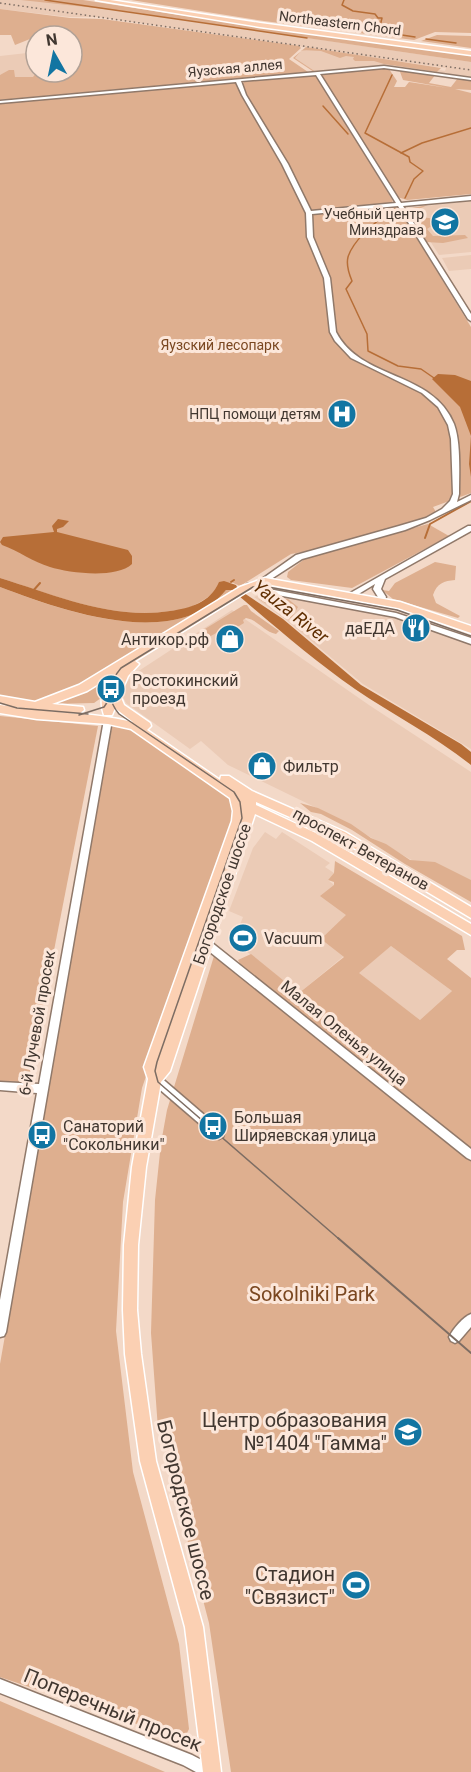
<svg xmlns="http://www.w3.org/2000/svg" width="471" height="1772" font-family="Roboto,sans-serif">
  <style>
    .built { fill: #ebcbb6 }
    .green { fill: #deaf8f; fill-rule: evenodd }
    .water { fill: #b76e37 }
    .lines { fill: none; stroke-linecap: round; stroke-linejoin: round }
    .stream-far1 { stroke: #b76e37; stroke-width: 1.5 }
    .stream { stroke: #b76e37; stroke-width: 2 }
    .minor-casing { stroke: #90796a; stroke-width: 3 }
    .major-casing { stroke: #fff; stroke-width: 3 }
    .minor { fill: #fff; fill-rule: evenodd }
    .major { fill: #fbd0b3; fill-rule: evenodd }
    .tram-far1 { stroke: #7d6d63; stroke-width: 1.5 }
    .tram { stroke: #7d6d63; stroke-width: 2 }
    .rail { stroke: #7d6d63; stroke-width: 1.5; stroke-dasharray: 1.5 3; stroke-linecap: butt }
    .labels { text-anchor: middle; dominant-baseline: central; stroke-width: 6; stroke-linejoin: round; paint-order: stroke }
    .far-street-label { font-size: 14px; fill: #413730; stroke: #fce7da }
    .far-poi-label { font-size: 14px; fill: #413730; stroke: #fce7da; text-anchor: end }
    .far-park-label { font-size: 14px; fill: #7a4720; stroke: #fce7da }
    .poi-label { font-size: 16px; fill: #413730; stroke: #fce7da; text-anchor: start }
    .street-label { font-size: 16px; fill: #413730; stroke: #fce7da }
    .water-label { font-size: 18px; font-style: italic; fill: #5e2d00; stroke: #fce7da }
    .near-park-label { font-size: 20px; fill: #7a4720; stroke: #fce7da }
    .near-poi-label { font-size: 20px; fill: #413730; stroke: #fce7da; text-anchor: end }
    .near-street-label { font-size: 20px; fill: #413730; stroke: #fce7da }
  </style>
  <rect width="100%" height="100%" fill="#f3d9c8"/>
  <!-- built -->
  <g class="built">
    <path d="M 0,0 L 33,0 L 105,8 L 471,62 L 471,78 L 437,72 L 439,70 L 445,71 L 446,68 L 397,61 L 393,66 L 316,72 L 295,58 L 302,50 L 311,48 L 98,17 L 69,17 L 0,9 Z"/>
    <path d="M 76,47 L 87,75 L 0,83 L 0,56 L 36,52 L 36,72 L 72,72 L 72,48 Z"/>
    <path d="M 471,201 L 471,252 L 439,255 L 409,208 Z"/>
    <path d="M 471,255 L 471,269 L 449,271 L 442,258 Z"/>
    <path d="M 264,593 L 391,616 L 471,645 L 471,749 L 363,684 L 285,619 L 254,597 Z"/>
    <path d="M 232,610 L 369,705 L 471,772 L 471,893 L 327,813 L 228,765 L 201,741 L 190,749 L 126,703 L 123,697 L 125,684 L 134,674 Z"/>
    <path d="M 265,832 L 276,839 L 282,832 L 330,863 L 325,867 L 334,873 L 328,880 L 334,885 L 347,915 L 344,956 L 299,993 L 246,951 L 258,942 L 239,927 L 243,917 L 229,911 L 253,848 Z"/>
    <path d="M 391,946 L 452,991 L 420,1020 L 358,973 Z"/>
  </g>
  <!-- green -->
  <g class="green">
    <path d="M 21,0 L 83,0 L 257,27 L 471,56 L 471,62 L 123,11 Z"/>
    <path d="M 131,0 L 471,0 L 471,33 L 435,32 L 414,40 L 264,21 Z"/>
    <path d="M 0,9 L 70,18 L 102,19 L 299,46 L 301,48 L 289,59 L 308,72 L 0,100 L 0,75 L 9,70 L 14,70 L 15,77 L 33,77 L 37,72 L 73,73 L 73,70 L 78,68 L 76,64 L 77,60 L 72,59 L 72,36 L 36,36 L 36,42 L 31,43 L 30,39 L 15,45 L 11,35 L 0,35 Z"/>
    <path d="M 437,35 L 471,36 L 471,48 L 421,41 Z"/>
    <path d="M 306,47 L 441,68 L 437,72 L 384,64 L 374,61 L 355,61 L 353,59 L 354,57 L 346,56 L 340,58 L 321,51 L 302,50 L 295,58 L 316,72 L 314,72 L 293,58 Z"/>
    <path d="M 385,68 L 389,69 L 397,81 L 394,87 L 405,87 L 409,82 L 448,88 L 403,80 L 399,69 L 436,74 L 429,83 L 451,87 L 458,78 L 471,80 L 471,90 L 455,89 L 471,93 L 471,194 L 407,200 L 397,197 L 320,74 Z"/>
    <path d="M 316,74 L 393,201 L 389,204 L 391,207 L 399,209 L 471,327 L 471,493 L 433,507 L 436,512 L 427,518 L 319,549 L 291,554 L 240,586 L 231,582 C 216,590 204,602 188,608 C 182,610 176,610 170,611 C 112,620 54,595 0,578 L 0,103 L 235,81 L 242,84 L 246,80 Z"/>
    <path d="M 428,205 L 416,210 L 422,217 L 435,219 L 433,225 L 427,229 L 433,236 L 465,235 L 468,238 L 443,243 L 426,242 L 407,209 Z"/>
    <path d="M 428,524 L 449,536 L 352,588 L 291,580 L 287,577 L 288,572 L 307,557 Z"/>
    <path d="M 435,562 L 456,566 L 455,580 C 444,581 437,583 433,595 L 436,603 L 460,616 L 458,618 L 393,599 L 382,590 L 389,591 L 395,583 Z"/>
    <path d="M 0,587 C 60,610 176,652 226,590 L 232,590 L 71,691 L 41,703 L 0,695 Z"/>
    <path d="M 259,595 L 288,599 L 298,607 L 291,619 C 280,614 269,605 259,599 Z"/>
    <path d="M 244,605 L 247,605 L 251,611 L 279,631 L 276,634 C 263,631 258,620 246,618 L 243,620 L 244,623 L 231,631 L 225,628 L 209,637 L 199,636 L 200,632 Z"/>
    <path d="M 108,677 L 101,698 L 94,703 L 51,704 L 69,698 Z"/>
    <path d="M 0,716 L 98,726 L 28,1083 L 0,1081 Z"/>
    <path d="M 121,725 L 129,728 L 232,799 L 234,817 L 142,1088 L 123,1202 L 116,1331 L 133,1472 L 179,1644 L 189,1729 L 185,1737 L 175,1737 L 0,1677 L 0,1364 L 112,726 Z"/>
    <path d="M 300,803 L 318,808 L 351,824 L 371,838 L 386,844 L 410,860 L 435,862 L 471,880 L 471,902 L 405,864 L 352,830 L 321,814 L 311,812 Z"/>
    <path d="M 335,861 L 462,936 L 465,950 L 457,950 L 447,959 L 471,978 L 471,1772 L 231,1772 L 209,1623 L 166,1458 L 168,1453 L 164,1432 L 158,1429 L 151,1333 L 155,1200 L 161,1143 L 167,1110 L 214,956 L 288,1003 L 240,964 L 238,960 L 251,954 L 299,993 L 344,957 L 321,939 L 346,915 L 320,896 L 334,885 L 334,882 L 328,880 L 334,873 ZM 391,946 L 452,991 L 420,1020 L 359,973 Z"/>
    <path d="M 0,1701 L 165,1772 L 0,1772 Z"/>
  </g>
  <!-- water -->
  <g class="water">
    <path d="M 438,374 L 455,375 L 471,381 L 471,477 L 469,464 L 471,436 L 460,407 L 432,379 Z"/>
    <path d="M 58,519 L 69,521 L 63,527 L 57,529 L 57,532 L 128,550 L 132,556 L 132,564 C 116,579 69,573 50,567 C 33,562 19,551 2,545 L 0,542 L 3,537 L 54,532 L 52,526 Z"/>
    <path d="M 0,578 C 55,595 112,620 170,611 C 190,608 210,603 219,582 L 224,581 L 236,585 L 238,589 L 283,619 L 361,685 L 461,744 L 471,752 L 471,765 C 435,736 393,715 355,689 C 312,659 272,624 232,590 L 226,590 C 176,652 61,610 0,587 Z"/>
  </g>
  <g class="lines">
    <!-- stream-far1 -->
    <g class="stream-far1">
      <path d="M 45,0 L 307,38"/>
      <path d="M 344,0 L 342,5 L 353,11 L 375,14 L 378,18 L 382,18 L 380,26"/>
      <path d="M 369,30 L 415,37"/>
      <path d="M 426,39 L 456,43"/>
      <path d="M 392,75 L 365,133 L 409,157 L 410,162 L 423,171 L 414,179 L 405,198"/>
      <path d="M 323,106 L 348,134"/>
      <path d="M 401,153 L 422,143 L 471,128"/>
      <path d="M 395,208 C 379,219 354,238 348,257 C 346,265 349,274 352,281 L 346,289 L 367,334 L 368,351 L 398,366 L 421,369 L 434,378"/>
    </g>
    <!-- stream -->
    <g class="stream">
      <path d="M 425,538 L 430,524 L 471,501"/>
      <path d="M 231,582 L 234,580"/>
      <path d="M 32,592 L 40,583"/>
    </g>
    <!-- minor casing -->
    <g class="minor-casing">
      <g id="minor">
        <path d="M 384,66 L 471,78 L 471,80 L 384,68 L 320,74 L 401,203 L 471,196 L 471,200 L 403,206 L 471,314 L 471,321 L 468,319 L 398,206 L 312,214 L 313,237 L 330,278 L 336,332 C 360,380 433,371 454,424 C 461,443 459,473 459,494 L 457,502 L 471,495 L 471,500 L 430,520 L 405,530 L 302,559 L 265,583 L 261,581 L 262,579 L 296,555 L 399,526 L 426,518 L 442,509 L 450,501 L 453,494 L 451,439 L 448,425 L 438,407 L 422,393 L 351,358 L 335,341 L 330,332 L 324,278 L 307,237 L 306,213 L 282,164 L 242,95 L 236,82 L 0,103 L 0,101 ZM 316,75 L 396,203 L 311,211 L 288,164 L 246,95 L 241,81 Z"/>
        <path d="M 468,526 L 471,526 L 471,531 L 385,579 L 381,589 L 386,597 L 383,604 L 380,604 L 376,602 L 378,597 L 373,589 L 375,584 L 352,598 L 346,598 L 345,596 Z"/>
        <path d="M 247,584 L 250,584 L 258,587 L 396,613 L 471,638 L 471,644 L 395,617 L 256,591 L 247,588 Z"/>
        <path d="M 108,717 L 112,720 L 6,1332 L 4,1336 L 0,1337 L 0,1300 L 37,1093 L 0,1090 L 0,1082 L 39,1084 L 104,720 Z"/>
        <path d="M 203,937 L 206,938 L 471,1149 L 471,1160 L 467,1158 L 200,944 L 198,941 L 200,938 Z"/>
        <path d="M 155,1075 L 159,1076 L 223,1131 L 224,1134 L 223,1137 L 219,1139 L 215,1137 L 151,1082 L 150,1079 L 151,1076 Z"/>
        <path d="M 471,1314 L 471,1327 L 459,1341 L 455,1343 L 451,1341 L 449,1337 C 453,1329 463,1317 471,1314 Z"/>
        <path d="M 0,1679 L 192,1755 L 215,1767 L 217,1772 L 196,1772 L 183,1765 L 0,1693 Z"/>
      </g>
    </g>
    <!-- major casing -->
    <g class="major-casing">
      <g id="major">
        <path d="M 96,0 L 110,0 L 260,23 L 471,51 L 471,55 L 260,27 Z"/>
        <path d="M 265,578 L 400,602 L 471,626 L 471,633 L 398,608 L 266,584 L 248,591 L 135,661 L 139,664 L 128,676 L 120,695 L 124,705 L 150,723 L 151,726 L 147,730 L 220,780 L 221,776 L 229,776 L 252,791 L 345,832 L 471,907 L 471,918 L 337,838 L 256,802 L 256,805 L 320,835 L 471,924 L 471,935 L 312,841 L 255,814 L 170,1071 L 161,1082 L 146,1167 L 138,1245 L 137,1310 L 141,1354 L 156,1461 L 203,1627 L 221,1772 L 203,1772 L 185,1627 L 140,1461 L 125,1354 L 123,1310 L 124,1245 L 132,1167 L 148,1079 L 144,1067 L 232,821 L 233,811 L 230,798 L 131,729 L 108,724 L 37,719 L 0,713 L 0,705 C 44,712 90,712 133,722 L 115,708 L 112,715 L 104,715 C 99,701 103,691 108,678 L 87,691 L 52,704 L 83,707 L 84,710 L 79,714 L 19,708 L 0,704 L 0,696 L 35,702 L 79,685 L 240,587 Z"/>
      </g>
    </g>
    <!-- minor -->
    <use href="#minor" class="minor"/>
    <!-- major -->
    <use href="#major" class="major"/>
    <!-- tram-far1 -->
    <g class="tram-far1">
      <path d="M 0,703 L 17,708 L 88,714"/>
      <path d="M 79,715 L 104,707 L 112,695"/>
      <path d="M 339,1239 L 158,1082 L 155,1071 L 157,1062 L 242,818 L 240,802 L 234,792 L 119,714 C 106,699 109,682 121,668 L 253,587 L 268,587 L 397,610 L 471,636"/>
    </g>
    <!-- tram -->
    <path class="tram" d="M 338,1238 L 471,1353"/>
    <!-- rail -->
    <path class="rail" d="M 0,3 L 471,70"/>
  </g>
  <!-- icons -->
  <defs>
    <g id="university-disc" transform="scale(1.5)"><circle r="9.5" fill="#1275a2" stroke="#fce7da"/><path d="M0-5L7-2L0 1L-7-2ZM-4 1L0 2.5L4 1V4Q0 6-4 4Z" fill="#fff"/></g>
    <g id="hospital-disc" transform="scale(1.5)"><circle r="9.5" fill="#1275a2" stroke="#fce7da"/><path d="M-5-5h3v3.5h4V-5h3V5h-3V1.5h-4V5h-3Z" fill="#fff"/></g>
    <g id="restaurant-disc" transform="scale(1.5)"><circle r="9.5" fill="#1275a2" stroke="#fce7da"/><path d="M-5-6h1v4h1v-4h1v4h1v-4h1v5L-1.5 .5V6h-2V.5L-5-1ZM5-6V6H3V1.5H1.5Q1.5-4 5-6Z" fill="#fff"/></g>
    <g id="shop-disc" transform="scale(1.5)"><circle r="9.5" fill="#1275a2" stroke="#fce7da"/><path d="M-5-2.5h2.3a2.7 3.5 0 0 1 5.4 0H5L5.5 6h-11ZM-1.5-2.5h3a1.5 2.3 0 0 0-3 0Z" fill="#fff"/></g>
    <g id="bus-disc" transform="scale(1.5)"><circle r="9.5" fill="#1275a2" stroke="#fce7da"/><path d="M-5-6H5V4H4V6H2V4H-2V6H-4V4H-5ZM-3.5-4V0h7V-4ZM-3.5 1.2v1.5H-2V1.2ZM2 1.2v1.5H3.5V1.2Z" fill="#fff"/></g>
    <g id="stadium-disc" transform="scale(1.5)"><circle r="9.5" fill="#1275a2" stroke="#fce7da"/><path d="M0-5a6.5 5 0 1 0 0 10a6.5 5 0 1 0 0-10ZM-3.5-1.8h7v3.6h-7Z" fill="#fff"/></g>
    <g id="school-disc" transform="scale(1.5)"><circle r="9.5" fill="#1275a2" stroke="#fce7da"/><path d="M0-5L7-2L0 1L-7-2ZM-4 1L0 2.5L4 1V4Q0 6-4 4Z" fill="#fff"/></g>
  </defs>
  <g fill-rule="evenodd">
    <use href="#university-disc" x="445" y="222"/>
    <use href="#hospital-disc" x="342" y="414"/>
    <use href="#restaurant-disc" x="416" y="628"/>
    <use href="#shop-disc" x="230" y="639"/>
    <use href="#bus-disc" x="111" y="689"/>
    <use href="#shop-disc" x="262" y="766"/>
    <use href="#stadium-disc" x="243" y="938"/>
    <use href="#bus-disc" x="213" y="1126"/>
    <use href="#bus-disc" x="42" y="1135"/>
    <use href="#school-disc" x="408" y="1432"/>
    <use href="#stadium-disc" x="356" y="1585"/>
  </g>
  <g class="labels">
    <!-- far-street labels -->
    <g class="far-street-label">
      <text transform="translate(340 23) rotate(7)">Northeastern Chord</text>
      <text transform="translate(235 68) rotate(-5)">Яузская аллея</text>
    </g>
    <!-- far-poi labels -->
    <g class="far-poi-label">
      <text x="424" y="214">Учебный центр<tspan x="424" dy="16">Минздрава</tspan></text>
      <text x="321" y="414">НПЦ помощи детям</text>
    </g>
    <!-- far-park labels -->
    <g class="far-park-label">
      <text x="220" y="345">Яузский лесопарк</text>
    </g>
    <!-- poi labels -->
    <g class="poi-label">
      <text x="395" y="628" text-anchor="end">даЕДА</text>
      <text x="209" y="639" text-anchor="end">Антикор.рф</text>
      <text x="132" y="680">Ростокинский<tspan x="132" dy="18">проезд</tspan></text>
      <text x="283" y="766">Фильтр</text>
      <text x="264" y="938">Vacuum</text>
      <text x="234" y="1117">Большая<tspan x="234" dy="18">Ширяевская улица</tspan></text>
      <text x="63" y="1126">Санаторий<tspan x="63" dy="18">"Сокольники"</tspan></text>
    </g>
    <!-- street labels -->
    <g class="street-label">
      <text transform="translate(361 849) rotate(29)">проспект Ветеранов</text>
      <text transform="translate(222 894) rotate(-71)">Богородское шоссе</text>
      <text transform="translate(37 1023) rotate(-80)">6-й Лучевой просек</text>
      <text transform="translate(344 1033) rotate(39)">Малая Оленья улица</text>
    </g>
    <!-- water labels -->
    <g class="water-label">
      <text transform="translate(291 611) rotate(38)">Yauza River</text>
    </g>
    <!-- near-park labels -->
    <g class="near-park-label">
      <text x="312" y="1294">Sokolniki Park</text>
    </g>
    <!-- near-poi labels -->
    <g class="near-poi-label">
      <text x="387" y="1420">Центр образования<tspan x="387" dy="23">№1404 "Гамма"</tspan></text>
      <text x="335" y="1574">Стадион<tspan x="335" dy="23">"Связист"</tspan></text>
    </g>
    <!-- near-street labels -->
    <g class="near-street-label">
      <text transform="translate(186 1510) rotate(76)">Богородское шоссе</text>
      <text transform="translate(113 1710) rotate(22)">Поперечный просек</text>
    </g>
  </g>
  <!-- north arrow -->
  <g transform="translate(54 54) rotate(351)"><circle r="28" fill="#fce7da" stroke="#b1a196" stroke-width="1.5"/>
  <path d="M0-4.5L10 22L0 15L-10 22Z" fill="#1275a2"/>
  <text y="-9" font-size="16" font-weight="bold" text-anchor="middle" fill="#413730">N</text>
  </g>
</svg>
